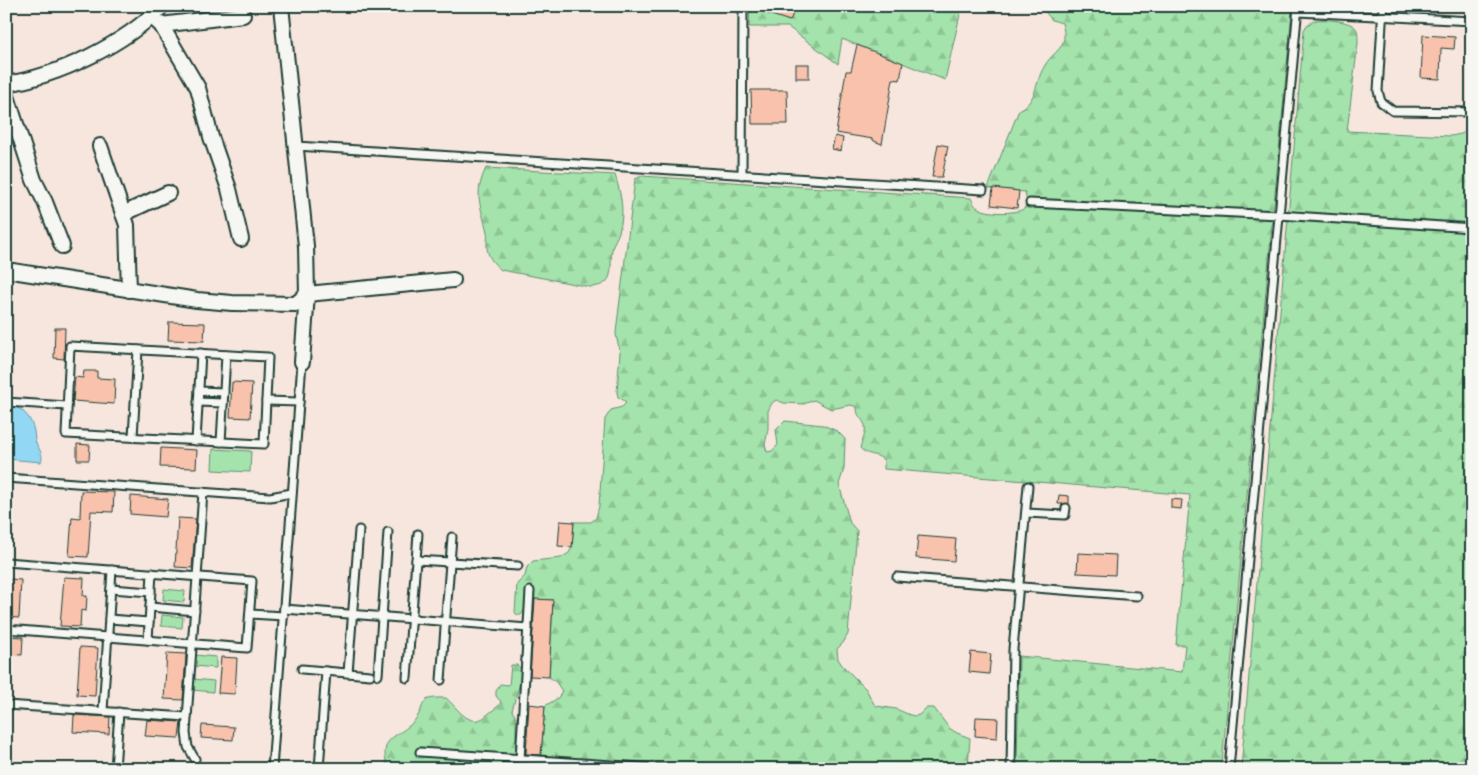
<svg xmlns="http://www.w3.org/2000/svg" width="1478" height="775" font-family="'Patrick Hand',sans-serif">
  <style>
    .grass { fill: #a4e3ab; stroke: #629070 }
    .forest { fill: url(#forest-firs); stroke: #629070 }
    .water { fill: #92d7f4; stroke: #6499a7 }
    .building { fill: #f9c2ac; stroke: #1f3d34 }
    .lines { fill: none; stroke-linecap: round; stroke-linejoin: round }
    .lane-casing { stroke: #1f3d34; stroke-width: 11 }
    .street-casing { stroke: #1f3d34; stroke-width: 18 }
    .lane { stroke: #f6f6f2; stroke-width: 7 }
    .street { stroke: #f6f6f2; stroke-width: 14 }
  </style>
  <defs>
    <pattern id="forest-firs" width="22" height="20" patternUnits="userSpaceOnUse" patternTransform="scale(1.25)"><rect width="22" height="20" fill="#a4e3ab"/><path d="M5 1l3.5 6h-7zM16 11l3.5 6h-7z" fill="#8dc494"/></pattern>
  </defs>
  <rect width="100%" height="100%" fill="#f7e6dd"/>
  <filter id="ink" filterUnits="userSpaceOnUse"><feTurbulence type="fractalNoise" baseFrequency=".02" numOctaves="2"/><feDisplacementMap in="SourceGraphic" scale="10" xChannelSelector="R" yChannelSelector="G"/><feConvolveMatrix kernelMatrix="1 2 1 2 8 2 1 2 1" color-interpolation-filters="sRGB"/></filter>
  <g filter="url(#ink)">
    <!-- grass -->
    <g class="grass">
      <path d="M 213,449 L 251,451 L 250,472 L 212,470 Z"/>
      <path d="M 164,589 L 185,591 L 184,602 L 163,600 Z"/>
      <path d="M 162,615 L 183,617 L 182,628 L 161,626 Z"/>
      <path d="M 195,655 L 216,657 L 216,668 L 194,666 Z"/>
      <path d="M 193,679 L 214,681 L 213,692 L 192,690 Z"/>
    </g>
    <!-- forest -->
    <g class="forest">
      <path d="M 750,6 L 962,6 L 945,80 L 842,39 L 838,64 L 788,27 L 749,27 Z"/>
      <path d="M 1040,6 L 1289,6 L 1292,11 L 1222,763 L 1217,769 L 1017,769 L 1019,656 L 1182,672 L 1185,645 L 1176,645 L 1190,495 L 884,469 L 884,460 C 876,453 866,456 860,448 C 862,441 868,430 864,423 C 860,416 857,416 857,407 L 851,405 L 831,409 L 814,400 L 804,404 L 784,403 L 776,400 L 772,403 L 768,411 L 768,429 L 765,445 L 767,452 L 772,451 L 778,445 L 776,430 L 785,421 L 823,425 L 837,431 L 845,439 L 844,469 L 839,484 L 850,523 L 857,531 L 848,634 L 843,643 L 837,649 L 838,659 L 842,665 L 866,689 L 874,704 L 877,706 L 896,709 L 910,715 L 915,716 L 919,715 L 926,708 L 934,708 L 949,728 L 957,733 L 970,738 L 968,769 L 916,769 L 906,767 L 903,769 L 388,769 C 377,734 399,739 415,720 C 428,703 416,697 446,698 C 457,707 470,731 487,715 C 492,710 498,708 501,702 L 496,696 L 496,691 L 500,684 L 509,685 L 511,665 L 517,665 L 522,670 C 521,685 515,697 512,711 L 516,717 L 516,748 C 521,757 532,755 541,755 L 545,706 L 558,698 L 562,691 L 556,682 L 549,677 L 553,600 L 534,599 L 533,607 L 526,608 L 521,615 L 517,615 L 515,612 L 517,584 L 525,576 L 527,567 L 533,561 L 561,558 L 569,553 L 572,547 L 574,522 L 591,522 L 596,518 L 599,506 L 605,419 L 611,410 L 622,407 L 626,403 L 625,401 L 618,397 L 617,392 L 620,352 C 619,344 616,340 616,332 L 635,179 L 642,176 L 971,198 C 973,202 974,206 978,208 C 988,214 1014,214 1024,209 L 1027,203 L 1025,192 L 988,188 L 1019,110 C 1037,102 1035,82 1044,67 C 1053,50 1070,49 1062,23 L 1052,20 Z"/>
      <path d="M 1313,6 L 1356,6 C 1345,11 1323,12 1313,6 Z"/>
      <path d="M 1315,20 C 1325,19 1353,20 1357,30 C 1358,34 1358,39 1358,43 L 1347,131 L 1451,136 L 1461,134 L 1472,128 L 1472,769 L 1241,769 L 1304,30 L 1307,25 Z"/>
      <path d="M 486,168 L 615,175 C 621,194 625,213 619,232 C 617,238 613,243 612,250 C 609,268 617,286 590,287 L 501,270 C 493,263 486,255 487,244 C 487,239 488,236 487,232 C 481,205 473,196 486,168 Z"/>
    </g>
    <!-- water -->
    <g class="water">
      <path d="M 6,405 C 21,406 31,416 34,431 C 35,435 34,439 36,443 C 39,450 44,454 41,462 L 6,459 Z"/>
      <path d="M 6,490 C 12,497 9,523 6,533 Z"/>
    </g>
    <!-- building -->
    <g class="building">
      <path d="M 750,6 L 779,6 L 794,11 L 790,21 L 750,8 Z"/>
      <path d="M 1423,35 L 1455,37 L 1454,49 L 1441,48 L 1440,79 L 1421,78 Z"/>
      <path d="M 857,45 L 903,63 L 900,80 L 893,79 L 882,144 L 874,141 L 873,139 L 836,133 L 846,71 L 851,71 Z"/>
      <rect x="796" y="64" width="13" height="14"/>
      <path d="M 751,90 L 787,90 L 788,124 L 752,124 Z"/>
      <path d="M 835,136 L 843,138 L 841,151 L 832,149 Z"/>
      <path d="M 938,144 L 948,146 L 942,177 L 932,177 Z"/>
      <path d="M 993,188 L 1019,191 L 1017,208 L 991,205 Z"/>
      <path d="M 169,322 L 205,323 L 204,341 L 168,340 Z"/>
      <path d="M 55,328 L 65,328 L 64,359 L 54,358 Z"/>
      <path d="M 84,371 L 97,371 L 97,378 L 115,379 L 114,404 L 73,401 L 75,377 L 83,378 Z"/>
      <path d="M 232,382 L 252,383 L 250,418 L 230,417 Z"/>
      <path d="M 77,444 L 90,445 L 89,460 L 77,460 Z"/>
      <path d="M 161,448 L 197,450 L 196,468 L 160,467 Z"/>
      <path d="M 81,491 L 114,492 L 113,512 L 91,511 L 88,557 L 69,556 L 72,517 L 80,518 Z"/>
      <path d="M 1059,495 L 1069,496 L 1069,504 L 1058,504 Z"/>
      <path d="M 131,496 L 168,499 L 166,517 L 130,514 Z"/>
      <path d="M 1171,499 L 1182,500 L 1181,509 L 1171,508 Z"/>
      <path d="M 178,518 L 196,519 L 192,568 L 175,567 Z"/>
      <path d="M 560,521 L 574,522 L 572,547 L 558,546 Z"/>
      <path d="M 918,536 L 956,539 L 954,561 L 916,558 Z"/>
      <path d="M 1078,553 L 1116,555 L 1115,575 L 1077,573 Z"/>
      <path d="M 64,577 L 84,578 L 83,596 L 87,596 L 86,611 L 81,610 L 80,627 L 60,626 Z"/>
      <path d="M 10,579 L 21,580 L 19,618 L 7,617 Z"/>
      <path d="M 535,599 L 553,600 L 549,677 L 530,676 Z"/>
      <path d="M 6,636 L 23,637 L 22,655 L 6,654 Z"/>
      <path d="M 80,647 L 98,648 L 95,696 L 77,695 Z"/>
      <path d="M 971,652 L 991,654 L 989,674 L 969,672 Z"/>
      <path d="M 167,653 L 186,654 L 183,700 L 164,699 Z"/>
      <path d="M 221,657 L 237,658 L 235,694 L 218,693 Z"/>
      <path d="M 529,704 L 545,706 L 541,755 L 526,754 Z"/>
      <path d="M 74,715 L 110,717 L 109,734 L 73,732 Z"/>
      <path d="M 976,717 L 998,718 L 997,738 L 975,736 Z"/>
      <path d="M 147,720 L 181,722 L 179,738 L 145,736 Z"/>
      <path d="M 202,725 L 234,727 L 233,740 L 201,738 Z"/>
    </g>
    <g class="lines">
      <!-- lane casing -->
      <g class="lane-casing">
        <g id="lane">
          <path d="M 1383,6 L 1378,91 L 1381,102 L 1393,111 L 1472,112"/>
          <path d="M 1298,12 L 1472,21"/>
          <path d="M 296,146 L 983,190"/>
          <path d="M 742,175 L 743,6"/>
          <path d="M 1030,203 L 1279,215 L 1472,228"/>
          <path d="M 70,346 L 268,357 L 264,444 L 66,434 Z"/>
          <path d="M 199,391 L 224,392"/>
          <path d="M 266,401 L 299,402"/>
          <path d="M 6,402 L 67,406"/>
          <path d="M 198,402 L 223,403"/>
          <path d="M 133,437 L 138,350"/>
          <path d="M 196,441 L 201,353"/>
          <path d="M 221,442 L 226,355"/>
          <path d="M 6,478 L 270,497 L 292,493"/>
          <path d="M 1026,513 L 1065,515 L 1066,508"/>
          <path d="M 416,560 L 518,566"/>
          <path d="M 6,562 L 252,581 L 247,648 L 6,629"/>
          <path d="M 897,577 L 1137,596"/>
          <path d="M 111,589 L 151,592"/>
          <path d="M 150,607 L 195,611"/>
          <path d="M 284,609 L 528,628"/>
          <path d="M 250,614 L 284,616"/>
          <path d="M 109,619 L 149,622"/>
          <path d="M 148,640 L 152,573"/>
          <path d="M 302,669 L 370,675"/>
          <path d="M 348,673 L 359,530"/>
          <path d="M 378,675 L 388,532"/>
          <path d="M 407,678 L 418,534"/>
          <path d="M 441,680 L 452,537"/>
          <path d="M 6,705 L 187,717"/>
          <path d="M 103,711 L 112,570"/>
          <path d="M 420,752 L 670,769"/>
          <path d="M 195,759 L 188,747 L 186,733 L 203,492"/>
          <path d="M 520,759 L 530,591"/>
          <path d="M 115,769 L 119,712"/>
          <path d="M 272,769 L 302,362"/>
          <path d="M 319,769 L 326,671"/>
          <path d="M 1011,769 L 1013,649 L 1028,486"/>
          <path d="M 1229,769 L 1298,6"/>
        </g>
      </g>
      <!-- street casing -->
      <g class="street-casing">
        <g id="street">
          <path d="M 281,6 L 306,246 L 307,294 L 302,362"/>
          <path d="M 152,17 L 161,25 L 198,88 L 211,137 L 229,189 L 241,239"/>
          <path d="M 161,25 L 243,15"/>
          <path d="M 6,84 C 59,76 125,44 162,6"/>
          <path d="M 6,93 L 34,180 L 45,202 L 62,246"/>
          <path d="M 100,146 L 127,225 L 129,290"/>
          <path d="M 123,214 L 168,193"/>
          <path d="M 6,270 L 197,300 L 232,303 L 296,304 L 307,294 L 453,280"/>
        </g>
      </g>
      <!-- lane -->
      <use href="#lane" class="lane"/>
      <!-- street -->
      <use href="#street" class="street"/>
    </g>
  </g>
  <!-- margin -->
  <rect width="1478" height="775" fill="none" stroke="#f6f6f2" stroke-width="25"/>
  <rect x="12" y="12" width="1453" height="750" fill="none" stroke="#1f3d34" stroke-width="2" filter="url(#ink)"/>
</svg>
